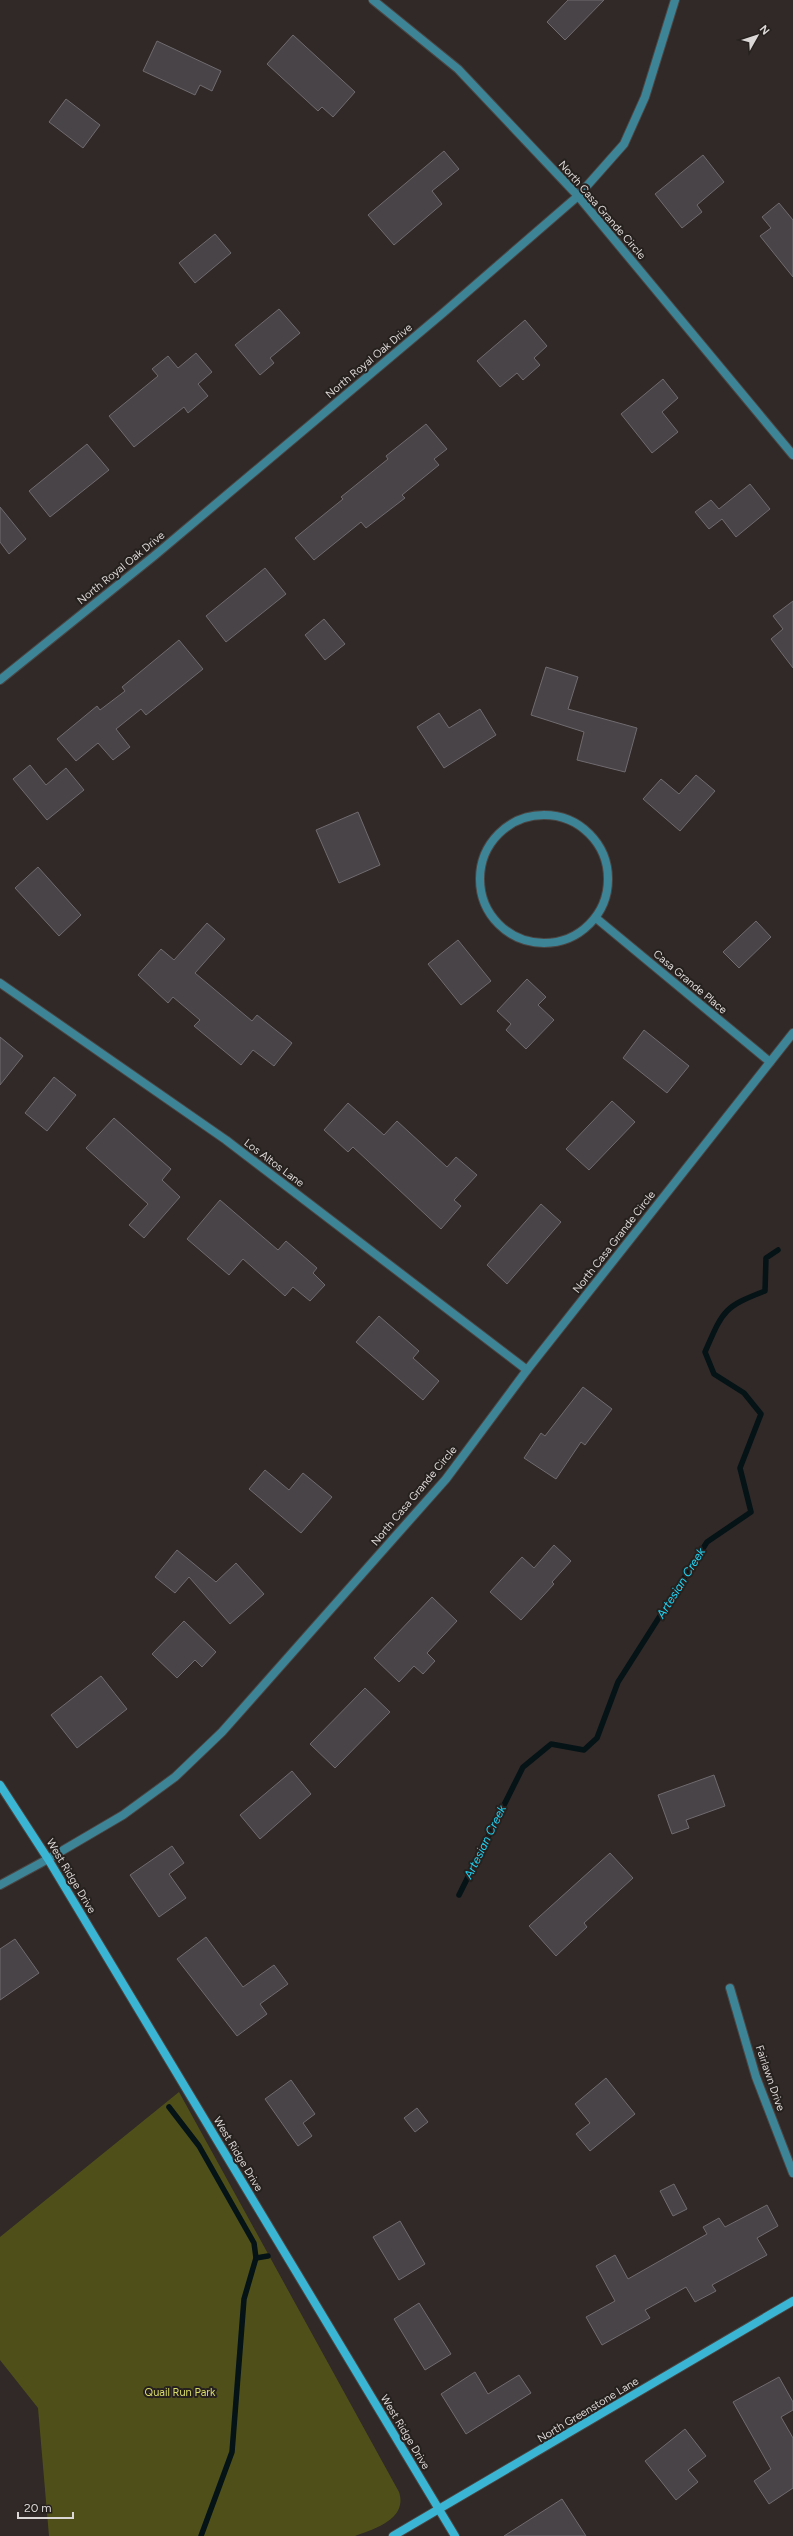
<svg xmlns="http://www.w3.org/2000/svg" width="793" height="2536" font-family="Figtree,sans-serif">
  <style>
    .green { fill: #4f5019 }
    .lines { fill: none; stroke-linecap: round; stroke-linejoin: round }
    .stream { stroke: #051216; stroke-width: 5.5 }
    .building { fill: #494448; stroke: #706b6f }
    .street-casing { stroke: #4b4543; stroke-width: 10 }
    .secondary-casing { stroke: #4b4543; stroke-width: 10 }
    .street { stroke: #3e8497; stroke-width: 8 }
    .secondary { stroke: #3ab6d4; stroke-width: 8 }
    .labels { text-anchor: middle; dominant-baseline: central; stroke-width: 4; stroke-linejoin: round; paint-order: stroke }
    .street-label { font-size: 11px; fill: #dbd7d6; stroke: #26201e }
    .park-label { font-size: 11px; fill: #d8dc69; stroke: #26201e }
    .water-label { font-size: 12px; font-style: italic; fill: #1ed4f5; stroke: #26201e }
  </style>
  <rect width="100%" height="100%" fill="#302927"/>
  <!-- green -->
  <path class="green" d="M 179,2092 L 399,2492 C 408,2519 374,2529 355,2536 L 49,2536 L 38,2408 L 0,2360 L 0,2237 Z"/>
  <g class="lines">
    <!-- stream -->
    <g class="stream">
      <path d="M 459,1895 L 523,1767 L 551,1744 L 584,1750 L 597,1738 L 618,1682 L 707,1542 L 751,1512 L 740,1468 L 761,1414 L 744,1393 L 714,1374 L 705,1352 C 723,1311 723,1307 765,1291 L 766,1258 L 778,1250"/>
      <path d="M 169,2107 L 199,2146 L 254,2243 L 256,2258 L 244,2299 L 232,2452 L 201,2536"/>
      <path d="M 256,2258 L 268,2256"/>
    </g>
  </g>
  <!-- building -->
  <g class="building">
    <path d="M 568,0 L 604,0 L 565,40 L 547,22 Z"/>
    <path d="M 293,35 L 355,92 L 333,117 L 322,107 L 318,111 L 267,64 Z"/>
    <path d="M 157,41 L 221,71 L 212,91 L 200,85 L 195,95 L 143,71 Z"/>
    <path d="M 66,99 L 100,125 L 83,148 L 49,122 Z"/>
    <path d="M 444,151 L 459,169 L 432,191 L 442,204 L 394,245 L 368,215 Z"/>
    <path d="M 703,155 L 724,182 L 697,205 L 702,212 L 682,228 L 655,194 Z"/>
    <path d="M 779,203 L 793,220 L 793,277 L 760,236 L 771,228 L 762,217 Z"/>
    <path d="M 215,234 L 231,253 L 195,283 L 179,263 Z"/>
    <path d="M 279,309 L 300,333 L 270,358 L 274,363 L 260,375 L 235,345 Z"/>
    <path d="M 525,320 L 547,346 L 534,358 L 540,365 L 523,380 L 517,373 L 500,387 L 477,361 Z"/>
    <path d="M 196,353 L 212,372 L 198,384 L 208,396 L 188,413 L 184,407 L 134,447 L 109,416 L 158,376 L 152,369 L 168,356 L 178,368 Z"/>
    <path d="M 663,379 L 678,398 L 662,412 L 678,432 L 652,453 L 621,414 Z"/>
    <path d="M 426,424 L 447,449 L 434,459 L 439,465 L 402,495 L 405,498 L 366,528 L 361,522 L 314,560 L 295,538 L 343,499 L 341,497 L 388,459 L 386,456 Z"/>
    <path d="M 87,444 L 109,470 L 50,517 L 29,491 Z"/>
    <path d="M 750,484 L 770,509 L 736,537 L 722,519 L 709,529 L 695,512 L 711,500 L 719,509 Z"/>
    <path d="M 0,507 L 26,539 L 9,554 L 0,542 Z"/>
    <path d="M 265,568 L 286,594 L 226,642 L 206,616 Z"/>
    <path d="M 793,601 L 793,668 L 771,639 L 783,629 L 773,616 Z"/>
    <path d="M 324,619 L 345,644 L 325,660 L 305,635 Z"/>
    <path d="M 179,640 L 203,669 L 146,715 L 141,709 L 116,729 L 130,747 L 113,760 L 98,743 L 76,761 L 57,739 L 97,706 L 100,710 L 125,691 L 122,687 Z"/>
    <path d="M 546,667 L 578,677 L 568,709 L 637,728 L 625,772 L 577,760 L 584,732 L 531,715 Z"/>
    <path d="M 480,709 L 496,735 L 444,768 L 417,727 L 439,713 L 449,728 Z"/>
    <path d="M 30,765 L 46,785 L 66,768 L 84,790 L 47,820 L 13,779 Z"/>
    <path d="M 696,775 L 715,791 L 680,831 L 643,799 L 661,779 L 679,794 Z"/>
    <path d="M 358,812 L 380,865 L 339,883 L 316,830 Z"/>
    <path d="M 38,867 L 81,915 L 59,936 L 15,888 Z"/>
    <path d="M 756,921 L 771,937 L 739,968 L 723,952 Z"/>
    <path d="M 207,923 L 225,939 L 195,973 L 252,1021 L 257,1015 L 292,1043 L 274,1066 L 253,1050 L 241,1065 L 194,1026 L 200,1020 L 173,997 L 168,1003 L 138,975 L 161,949 L 174,960 Z"/>
    <path d="M 458,940 L 491,981 L 461,1005 L 428,964 Z"/>
    <path d="M 527,979 L 546,997 L 538,1005 L 554,1020 L 526,1049 L 506,1030 L 511,1024 L 497,1011 Z"/>
    <path d="M 644,1030 L 689,1066 L 667,1093 L 623,1058 Z"/>
    <path d="M 0,1037 L 23,1056 L 0,1085 Z"/>
    <path d="M 54,1077 L 76,1095 L 47,1131 L 25,1113 Z"/>
    <path d="M 612,1101 L 635,1122 L 589,1170 L 566,1149 Z"/>
    <path d="M 348,1103 L 384,1135 L 397,1121 L 447,1167 L 456,1157 L 477,1175 L 454,1200 L 461,1206 L 441,1229 L 353,1147 L 348,1152 L 324,1130 Z"/>
    <path d="M 114,1118 L 171,1169 L 162,1180 L 180,1197 L 144,1238 L 129,1225 L 148,1204 L 86,1148 Z"/>
    <path d="M 220,1200 L 278,1250 L 286,1241 L 317,1268 L 313,1273 L 325,1285 L 310,1301 L 293,1287 L 285,1296 L 243,1259 L 229,1275 L 187,1239 Z"/>
    <path d="M 541,1204 L 561,1222 L 507,1284 L 487,1265 Z"/>
    <path d="M 379,1316 L 419,1351 L 413,1358 L 439,1381 L 423,1400 L 356,1342 Z"/>
    <path d="M 583,1387 L 612,1409 L 585,1445 L 581,1442 L 556,1479 L 524,1458 L 541,1433 L 545,1436 Z"/>
    <path d="M 265,1470 L 289,1490 L 303,1473 L 332,1497 L 301,1533 L 249,1489 Z"/>
    <path d="M 554,1545 L 571,1561 L 552,1582 L 554,1584 L 521,1620 L 490,1592 L 522,1557 L 534,1568 Z"/>
    <path d="M 177,1550 L 216,1582 L 236,1563 L 264,1594 L 230,1624 L 189,1577 L 175,1593 L 155,1577 Z"/>
    <path d="M 432,1597 L 457,1621 L 427,1653 L 435,1661 L 423,1674 L 414,1666 L 399,1682 L 374,1658 Z"/>
    <path d="M 184,1621 L 216,1652 L 202,1667 L 195,1660 L 177,1678 L 152,1654 Z"/>
    <path d="M 101,1676 L 127,1709 L 77,1748 L 51,1715 Z"/>
    <path d="M 365,1688 L 390,1712 L 335,1768 L 310,1744 Z"/>
    <path d="M 292,1771 L 311,1794 L 260,1839 L 240,1815 Z"/>
    <path d="M 714,1775 L 725,1806 L 686,1820 L 689,1828 L 672,1834 L 658,1795 Z"/>
    <path d="M 172,1846 L 184,1863 L 169,1874 L 186,1898 L 159,1917 L 130,1875 Z"/>
    <path d="M 610,1853 L 633,1878 L 584,1923 L 587,1927 L 556,1956 L 529,1926 Z"/>
    <path d="M 206,1937 L 243,1987 L 274,1965 L 288,1984 L 260,2004 L 267,2014 L 237,2036 L 177,1959 Z"/>
    <path d="M 15,1939 L 39,1973 L 0,2000 L 0,1949 Z"/>
    <path d="M 606,2078 L 635,2114 L 590,2151 L 576,2134 L 590,2123 L 575,2104 Z"/>
    <path d="M 291,2080 L 315,2114 L 303,2123 L 312,2136 L 298,2146 L 265,2099 Z"/>
    <path d="M 417,2108 L 428,2122 L 415,2132 L 404,2118 Z"/>
    <path d="M 674,2184 L 687,2209 L 673,2216 L 660,2191 Z"/>
    <path d="M 767,2205 L 778,2226 L 757,2238 L 767,2255 L 712,2285 L 716,2291 L 695,2302 L 686,2287 L 645,2310 L 650,2318 L 602,2345 L 586,2317 L 615,2301 L 596,2266 L 615,2255 L 628,2279 L 707,2234 L 703,2227 L 719,2218 L 725,2227 Z"/>
    <path d="M 400,2221 L 425,2264 L 399,2280 L 373,2237 Z"/>
    <path d="M 419,2303 L 451,2354 L 425,2370 L 394,2319 Z"/>
    <path d="M 475,2372 L 488,2394 L 519,2375 L 531,2393 L 466,2434 L 441,2394 Z"/>
    <path d="M 779,2377 L 793,2402 L 793,2410 L 781,2417 L 793,2438 L 793,2488 L 769,2504 L 754,2481 L 771,2469 L 733,2402 Z"/>
    <path d="M 685,2429 L 706,2456 L 688,2470 L 698,2482 L 676,2500 L 645,2461 Z"/>
    <path d="M 562,2499 L 586,2536 L 504,2536 Z"/>
  </g>
  <g class="lines">
    <!-- street casing -->
    <g class="street-casing">
      <g id="street">
        <path d="M 373,0 L 458,69 L 578,196 L 793,455"/>
        <path d="M 0,680 L 154,556 L 443,313 L 578,196 L 624,144 L 645,97 L 675,0"/>
        <circle cx="544" cy="879" r="64"/>
        <path d="M 596,918 L 770,1062"/>
        <path d="M 0,983 L 226,1140 L 527,1370"/>
        <path d="M 0,1885 L 48,1859 L 123,1815 L 175,1777 L 222,1732 L 446,1479 L 527,1370 L 793,1033"/>
        <path d="M 730,1988 L 756,2077 L 793,2173"/>
      </g>
    </g>
    <!-- secondary casing -->
    <g class="secondary-casing">
      <g id="secondary">
        <path d="M 0,1785 L 48,1859 L 455,2536"/>
        <path d="M 393,2536 L 793,2301"/>
      </g>
    </g>
    <!-- street -->
    <use href="#street" class="street"/>
    <!-- secondary -->
    <use href="#secondary" class="secondary"/>
  </g>
  <g class="labels">
    <!-- street labels -->
    <g class="street-label">
      <text transform="translate(602 210) rotate(49)">North Casa Grande Circle</text>
      <text transform="translate(369 361) rotate(-40)">North Royal Oak Drive</text>
      <text transform="translate(121 568) rotate(-39)">North Royal Oak Drive</text>
      <text transform="translate(690 982) rotate(40)">Casa Grande Place</text>
      <text transform="translate(274 1163) rotate(37)">Los Altos Lane</text>
      <text transform="translate(614 1242) rotate(-52)">North Casa Grande Circle</text>
      <text transform="translate(414 1496) rotate(-50)">North Casa Grande Circle</text>
      <text transform="translate(71 1876) rotate(59)">West Ridge Drive</text>
      <text transform="translate(770 2078) rotate(71)">Fairlawn Drive</text>
      <text transform="translate(238 2154) rotate(59)">West Ridge Drive</text>
      <text transform="translate(588 2410) rotate(-31)">North Greenstone Lane</text>
      <text transform="translate(405 2432) rotate(59)">West Ridge Drive</text>
    </g>
    <!-- park labels -->
    <g class="park-label">
      <text x="180" y="2392">Quail Run Park</text>
    </g>
    <!-- water labels -->
    <g class="water-label">
      <text transform="translate(681 1583) rotate(-58)">Artesian Creek</text>
      <text transform="translate(485 1842) rotate(-64)">Artesian Creek</text>
    </g>
  </g>
  <!-- north arrow -->
  <g transform="translate(757 36) rotate(51)" stroke="#26201e" stroke-width="3" paint-order="stroke">
  <path d="M0-3L7 15L0 10L-7 15Z" fill="#dbd7d6"/>
  <text y="-6" font-size="11" font-weight="bold" text-anchor="middle" fill="#dbd7d6">N</text>
  </g>
  <!-- scale -->
  <path d="M18 2512v6h55v-6" fill="none" stroke="#dbd7d6" stroke-width="2"/>
  <text x="24" y="2512" font-size="12" fill="#dbd7d6" stroke="#26201e" stroke-width="3" paint-order="stroke">20 m</text>
</svg>
